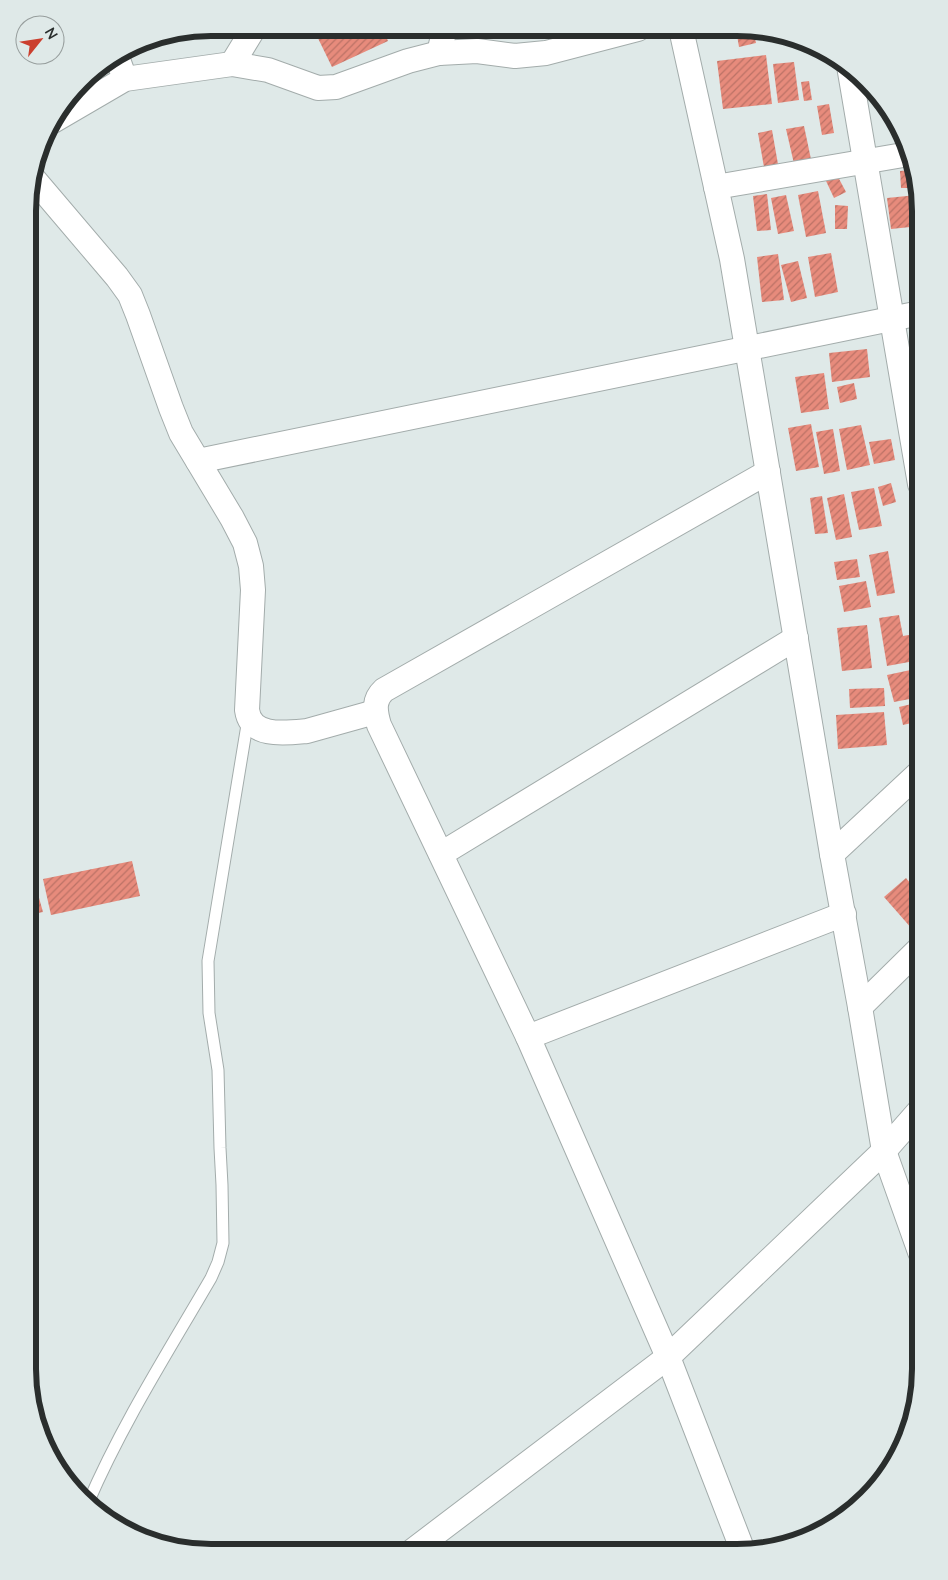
<svg xmlns="http://www.w3.org/2000/svg" width="948" height="1580" font-family="Lato,sans-serif">
  <style>
    .building { fill: url(#building-hatch) }
    .lines { fill: none; stroke-linecap: round; stroke-linejoin: round }
    .service-casing { stroke: #a3acab; stroke-width: 13 }
    .minor-casing { stroke: #a3acab; stroke-width: 26 }
    .service { stroke: #fff; stroke-width: 11 }
    .minor { stroke: #fff; stroke-width: 24 }
    .rim { fill: none; stroke: #2a2e2d; stroke-width: 6 }
  </style>
  <defs>
    <pattern id="building-hatch" width="6" height="6" patternUnits="userSpaceOnUse" patternTransform="scale(1.25)"><rect width="6" height="6" fill="#e78b7c"/><path d="M-1 1l2-2M0 6l6-6M5 7l2-2" fill="none" stroke="#bb7266"/></pattern>
  </defs>
  <rect width="100%" height="100%" fill="#dfe9e8"/>
  <!-- building -->
  <g class="building">
    <path d="M 313,28 L 382,28 L 388,41 L 332,67 Z"/>
    <path d="M 736,29 L 753,29 L 756,43 L 739,47 Z"/>
    <path d="M 766,55 L 772,104 L 723,109 L 717,61 Z"/>
    <path d="M 794,62 L 799,100 L 778,103 L 773,64 Z"/>
    <path d="M 809,81 L 812,100 L 804,101 L 801,82 Z"/>
    <path d="M 829,104 L 834,133 L 822,135 L 817,106 Z"/>
    <path d="M 804,126 L 812,164 L 795,168 L 786,129 Z"/>
    <path d="M 772,130 L 779,170 L 765,173 L 758,133 Z"/>
    <path d="M 912,170 L 916,188 L 901,188 L 900,171 Z"/>
    <path d="M 837,175 L 846,192 L 834,198 L 826,181 Z"/>
    <path d="M 818,191 L 826,233 L 806,237 L 798,195 Z"/>
    <path d="M 767,194 L 771,230 L 757,231 L 753,196 Z"/>
    <path d="M 786,195 L 794,231 L 778,234 L 771,198 Z"/>
    <path d="M 917,195 L 920,211 L 920,226 L 891,229 L 887,198 Z"/>
    <path d="M 835,205 L 848,206 L 847,229 L 835,229 Z"/>
    <path d="M 831,253 L 838,292 L 815,297 L 808,257 Z"/>
    <path d="M 778,254 L 784,300 L 762,302 L 757,257 Z"/>
    <path d="M 798,261 L 807,298 L 791,302 L 781,265 Z"/>
    <path d="M 867,349 L 870,377 L 832,382 L 829,353 Z"/>
    <path d="M 824,373 L 829,409 L 801,413 L 795,377 Z"/>
    <path d="M 854,383 L 857,399 L 840,403 L 837,387 Z"/>
    <path d="M 811,424 L 819,467 L 796,471 L 788,428 Z"/>
    <path d="M 861,425 L 870,465 L 847,470 L 839,429 Z"/>
    <path d="M 833,429 L 840,471 L 824,474 L 816,432 Z"/>
    <path d="M 891,439 L 895,460 L 874,464 L 869,442 Z"/>
    <path d="M 891,483 L 896,502 L 883,506 L 878,487 Z"/>
    <path d="M 874,488 L 882,526 L 859,530 L 851,492 Z"/>
    <path d="M 844,494 L 852,537 L 836,540 L 827,498 Z"/>
    <path d="M 822,496 L 828,533 L 815,534 L 810,498 Z"/>
    <path d="M 888,551 L 895,593 L 877,596 L 869,555 Z"/>
    <path d="M 857,559 L 860,577 L 837,580 L 834,562 Z"/>
    <path d="M 866,581 L 871,607 L 844,612 L 839,586 Z"/>
    <path d="M 899,615 L 903,636 L 920,633 L 920,660 L 887,666 L 879,618 Z"/>
    <path d="M 867,625 L 872,668 L 842,671 L 837,628 Z"/>
    <path d="M 920,668 L 920,697 L 894,702 L 887,675 Z"/>
    <path d="M 884,688 L 885,706 L 850,708 L 849,689 Z"/>
    <path d="M 920,702 L 920,721 L 903,725 L 899,707 Z"/>
    <path d="M 884,712 L 887,745 L 838,749 L 836,715 Z"/>
    <path d="M 28,859 L 43,912 L 28,915 Z"/>
    <path d="M 132,861 L 140,896 L 51,915 L 43,879 Z"/>
    <path d="M 906,878 L 920,895 L 920,938 L 884,897 Z"/>
  </g>
  <g class="lines">
    <!-- service casing -->
    <g class="service-casing">
      <path id="service" d="M 88,1503 C 122,1424 168,1352 211,1278 L 218,1262 L 223,1243 L 222,1185 L 220,1148 L 218,1070 L 209,1013 L 208,961 L 248,719"/>
    </g>
    <!-- minor casing -->
    <g class="minor-casing">
      <g id="minor">
        <path d="M 681,29 L 732,259 L 832,854 L 860,1007 L 884,1151"/>
        <path d="M 439,53 L 445,28"/>
        <path d="M 117,57 L 125,79"/>
        <path d="M 232,64 L 254,28"/>
        <path d="M 849,66 L 920,484"/>
        <path d="M 53,121 L 125,79 L 232,64 L 268,70 L 318,88 L 336,87 L 408,61 L 439,53 L 477,51 L 515,56 L 546,53 L 638,29"/>
        <path d="M 32,177 L 117,277 L 130,295 L 138,315 L 171,408 L 181,433 L 232,518 L 245,543 L 251,566 L 253,590 L 247,710 C 251,738 285,733 307,731 L 375,712"/>
        <path d="M 716,187 L 909,154"/>
        <path d="M 198,461 L 920,313"/>
        <path d="M 441,854 L 796,638"/>
        <path d="M 832,854 L 920,772"/>
        <path d="M 860,1007 L 920,948"/>
        <path d="M 528,1037 L 844,914"/>
        <path d="M 884,1151 L 920,1110"/>
        <path d="M 743,1551 L 668,1357 L 528,1037 L 379,725 C 375,711 373,700 384,690 L 768,472"/>
        <path d="M 411,1552 L 668,1357 L 884,1151 L 920,1252"/>
      </g>
    </g>
    <!-- service -->
    <use href="#service" class="service"/>
    <!-- minor -->
    <use href="#minor" class="minor"/>
  </g>
  <!-- crop -->
  <path d="M0 0H948V1580H0ZM211 36H737A175 175 0 0 1 912 211V1369A175 175 0 0 1 737 1544H211A175 175 0 0 1 36 1369V211A175 175 0 0 1 211 36Z" fill="#dfe9e8" fill-rule="evenodd"/>
  <path class="rim" d="M211 36H737A175 175 0 0 1 912 211V1369A175 175 0 0 1 737 1544H211A175 175 0 0 1 36 1369V211A175 175 0 0 1 211 36Z"/>
  <!-- north arrow -->
  <g transform="translate(40 40) rotate(60)"><circle r="24" fill="#dfe9e8" stroke="#979e9d"/>
  <path d="M0-4L9 19L0 12L-9 19Z" fill="#cb3f2e"/>
  <text y="-8" font-size="14" font-weight="bold" text-anchor="middle" fill="#2a2e2d">N</text>
  </g>
</svg>
